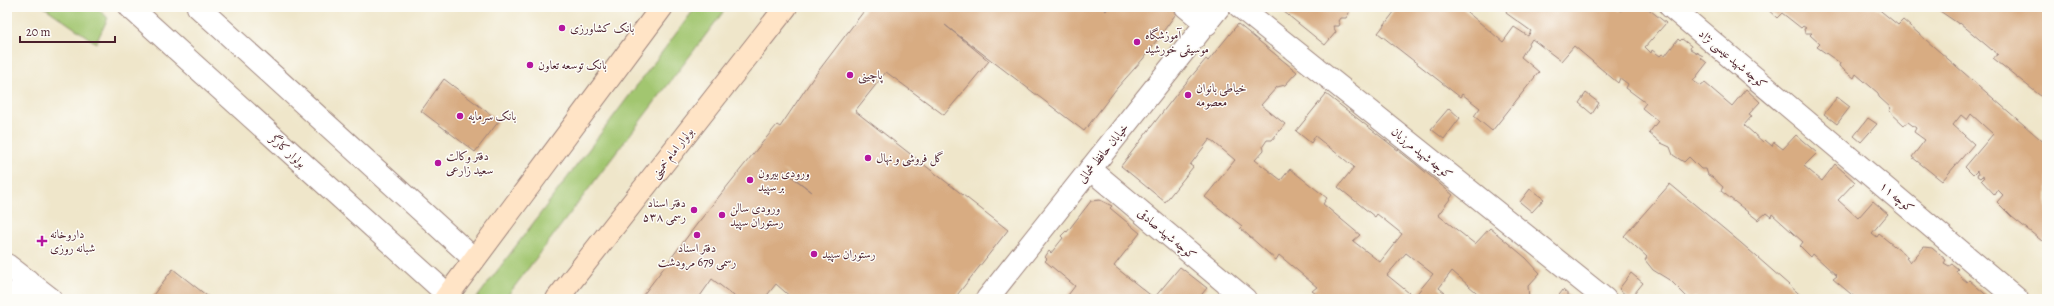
<svg xmlns="http://www.w3.org/2000/svg" width="2054" height="306" font-family="Alegreya,Amiri,serif">
  <style>
    .green { fill: #a2c670; stroke: #76724e }
    .building { fill: #d8ac82; fill-rule: evenodd }
    .lines { fill: none; stroke-linecap: round; stroke-linejoin: round }
    .minor-casing { stroke: #9c827a; stroke-width: 24 }
    .tertiary-casing { stroke: #9c827a; stroke-width: 24 }
    .secondary-casing { stroke: #9c827a; stroke-width: 24 }
    .minor { stroke: #fff; stroke-width: 22 }
    .tertiary { stroke: #fff; stroke-width: 22 }
    .secondary { stroke: #ffe4c6; stroke-width: 22 }
    .poi-dot { fill: #b5179e; stroke: #fdfcf7; stroke-width: 1.5 }
    .labels { text-anchor: middle; dominant-baseline: central; stroke-width: 3; stroke-linejoin: round; paint-order: stroke }
    .poi-label { font-size: 12px; fill: #4a1f2b; stroke: #fdfcf7; text-anchor: start }
    .street-label { font-size: 12px; fill: #4a1f2b; stroke: #fdfcf7 }
  </style>
  <rect width="100%" height="100%" fill="#fdfcf7"/>
  <filter id="ink" filterUnits="userSpaceOnUse"><feTurbulence type="fractalNoise" baseFrequency=".025" numOctaves="2"/><feDisplacementMap in="SourceGraphic" scale="8" xChannelSelector="R" yChannelSelector="G"/><feConvolveMatrix kernelMatrix="1 2 1 2 8 2 1 2 1" color-interpolation-filters="sRGB"/></filter>
  <filter id="wash" filterUnits="userSpaceOnUse"><feTurbulence type="fractalNoise" baseFrequency=".012" numOctaves="4" result="noise"/><feDisplacementMap in="SourceGraphic" scale="16" xChannelSelector="R" yChannelSelector="G"/><feGaussianBlur stdDeviation="0.9" result="paint"/><feColorMatrix in="noise" values="0 0 0 0 0 0 0 0 0 0 0 0 0 0 0 0 0 1.4 0 .05"/><feComposite in="paint" operator="in"/></filter>
  <g filter="url(#wash)">
    <rect width="100%" height="100%" fill="#efe6ca"/>
    <!-- green -->
    <g class="green">
      <path d="M 44,7 L 96,7 L 108,18 L 96,43 Z"/>
      <path d="M 696,7 L 727,7 L 505,299 L 476,299 Z"/>
    </g>
    <g id="blocks">
      <!-- building -->
      <g class="building">
        <path d="M 867,7 L 1107,7 L 1105,10 L 1106,11 L 1109,7 L 1174,7 L 1178,11 L 1143,59 L 1117,88 L 1084,131 L 945,25 L 989,61 L 944,115 L 886,72 L 855,111 L 1008,230 L 954,299 L 793,299 L 776,284 L 764,299 L 738,299 L 712,279 L 698,299 L 640,299 L 697,224 L 757,149 L 777,125 L 780,127 L 813,78 ZM 783,170 L 784,170 L 812,192 Z"/>
        <path d="M 1278,7 L 1349,7 L 1347,8 L 1349,13 L 1346,18 L 1340,18 L 1338,21 L 1340,24 L 1339,26 L 1333,26 L 1336,32 L 1325,45 Z"/>
        <path d="M 1398,7 L 1461,7 L 1503,42 L 1514,27 L 1528,36 L 1531,31 L 1506,13 L 1507,7 L 1616,7 L 1621,11 L 1623,7 L 1646,7 L 1666,23 L 1645,47 L 1651,53 L 1652,50 L 1660,56 L 1662,54 L 1665,56 L 1678,39 L 1680,41 L 1682,39 L 1691,46 L 1690,49 L 1703,56 L 1701,58 L 1707,63 L 1693,81 L 1701,86 L 1705,83 L 1732,106 L 1746,89 L 1760,102 L 1749,114 L 1752,116 L 1744,125 L 1763,142 L 1765,140 L 1772,146 L 1774,142 L 1783,149 L 1796,135 L 1817,153 L 1804,166 L 1822,181 L 1835,164 L 1855,182 L 1838,200 L 1858,218 L 1873,201 L 1888,214 L 1872,233 L 1877,237 L 1879,234 L 1908,257 L 1906,258 L 1910,263 L 1924,247 L 1932,248 L 1946,260 L 1944,263 L 1949,266 L 1952,264 L 1958,269 L 1956,271 L 1961,277 L 1967,282 L 1969,280 L 1991,299 L 1857,299 L 1833,279 L 1837,276 L 1813,254 L 1811,257 L 1800,246 L 1803,242 L 1772,214 L 1771,217 L 1766,213 L 1758,220 L 1721,191 L 1723,187 L 1712,177 L 1708,175 L 1706,169 L 1701,169 L 1689,157 L 1684,162 L 1673,155 L 1670,147 L 1661,143 L 1649,133 L 1658,121 L 1642,108 L 1646,103 L 1626,88 L 1628,84 L 1620,78 L 1618,83 L 1574,46 L 1561,61 L 1532,39 L 1521,57 L 1539,72 L 1492,131 L 1474,116 L 1480,108 L 1462,94 L 1460,97 L 1378,33 Z"/>
        <path d="M 1765,7 L 1876,7 L 1898,25 L 1903,20 L 2047,145 L 2047,240 L 2044,239 L 2042,241 L 2012,217 L 1997,202 L 2003,195 L 1998,190 L 1995,195 L 1981,180 L 1984,177 L 1982,176 L 1980,178 L 1977,176 L 1978,174 L 1977,171 L 1973,175 L 1965,167 L 1993,134 L 1971,114 L 1967,120 L 1961,115 L 1953,125 L 1974,144 L 1942,181 L 1912,157 L 1925,140 L 1914,132 L 1916,128 L 1908,122 L 1904,125 L 1889,111 L 1891,108 L 1879,97 L 1878,93 L 1856,74 L 1854,78 L 1839,66 L 1840,63 L 1817,47 L 1820,44 L 1810,35 L 1812,33 L 1805,33 L 1804,29 L 1806,28 L 1803,26 L 1801,28 L 1782,13 L 1777,18 Z"/>
        <path d="M 1934,7 L 2047,7 L 2047,101 L 1993,58 L 1998,55 L 1960,23 L 1959,24 Z"/>
        <path d="M 1238,24 L 1297,72 L 1285,85 L 1277,87 L 1261,105 L 1285,124 L 1272,140 L 1267,140 L 1263,146 L 1264,150 L 1255,160 L 1281,180 L 1290,169 L 1327,198 L 1323,204 L 1360,235 L 1353,241 L 1380,262 L 1402,234 L 1377,214 L 1375,217 L 1338,187 L 1354,167 L 1315,136 L 1311,143 L 1296,131 L 1326,94 L 1417,165 L 1453,195 L 1438,215 L 1475,244 L 1490,228 L 1526,258 L 1540,273 L 1528,286 L 1529,299 L 1484,299 L 1452,271 L 1439,288 L 1452,299 L 1323,299 L 1312,291 L 1317,287 L 1279,255 L 1276,260 L 1240,228 L 1242,226 L 1205,197 L 1235,160 L 1210,139 L 1190,165 L 1193,167 L 1165,202 L 1121,166 L 1175,96 L 1206,59 L 1208,61 ZM 1406,253 L 1433,274 L 1414,297 L 1387,275 Z"/>
        <path d="M 444,79 L 499,121 L 475,152 L 421,111 Z"/>
        <path d="M 1586,93 L 1599,103 L 1592,114 L 1579,103 Z"/>
        <path d="M 1837,97 L 1850,107 L 1837,124 L 1824,114 Z"/>
        <path d="M 1449,108 L 1460,118 L 1444,139 L 1431,129 Z"/>
        <path d="M 1868,118 L 1877,124 L 1861,142 L 1854,136 Z"/>
        <path d="M 1670,184 L 1741,243 L 1805,299 L 1697,299 L 1695,297 L 1693,299 L 1689,299 L 1671,281 L 1653,270 L 1645,260 L 1647,257 L 1624,236 Z"/>
        <path d="M 1530,189 L 1544,199 L 1532,212 L 1520,202 Z"/>
        <path d="M 1100,200 L 1112,206 L 1110,208 L 1140,233 L 1114,266 L 1154,298 L 1180,267 L 1207,288 L 1198,299 L 1065,299 L 1075,286 L 1045,261 L 1047,259 L 1045,257 L 1049,251 L 1051,253 L 1063,238 L 1061,236 L 1066,231 L 1067,232 L 1091,201 Z"/>
        <path d="M 173,269 L 211,299 L 150,299 Z"/>
        <path d="M 1631,273 L 1643,283 L 1630,299 L 1619,289 Z"/>
        <path d="M 1563,290 L 1573,299 L 1556,299 Z"/>
      </g>
    </g>
  </g>
  <g filter="url(#ink)">
    <use href="#blocks" fill-opacity="0" stroke="#9c827a" stroke-width="1"/>
    <g class="lines">
      <!-- minor casing -->
      <g class="minor-casing">
        <g id="minor">
          <path d="M 1186,7 L 1207,24"/>
          <path d="M 1240,7 L 1605,299"/>
          <path d="M 1671,7 L 2017,299"/>
          <path d="M 1090,169 L 1245,299"/>
          <path d="M 7,265 L 51,299"/>
          <path d="M 11,299 L 27,280"/>
          <path d="M 987,299 L 1219,7"/>
        </g>
      </g>
      <!-- tertiary casing -->
      <g class="tertiary-casing">
        <g id="tertiary">
          <path d="M 130,7 L 448,295"/>
          <path d="M 198,7 L 473,258"/>
        </g>
      </g>
      <!-- secondary casing -->
      <g class="secondary-casing">
        <g id="secondary">
          <path d="M 445,299 L 662,7"/>
          <path d="M 557,299 L 786,7"/>
        </g>
      </g>
      <!-- minor -->
      <use href="#minor" class="minor"/>
      <!-- tertiary -->
      <use href="#tertiary" class="tertiary"/>
      <!-- secondary -->
      <use href="#secondary" class="secondary"/>
    </g>
  </g>
  <!-- markers -->
  <g class="poi-dot">
    <circle cx="562" cy="28" r="4"/>
    <circle cx="1137" cy="42" r="4"/>
    <circle cx="530" cy="65" r="4"/>
    <circle cx="850" cy="75" r="4"/>
    <circle cx="1188" cy="95" r="4"/>
    <circle cx="460" cy="116" r="4"/>
    <circle cx="868" cy="158" r="4"/>
    <circle cx="438" cy="163" r="4"/>
    <circle cx="750" cy="180" r="4"/>
    <circle cx="694" cy="210" r="4"/>
    <circle cx="722" cy="215" r="4"/>
    <circle cx="697" cy="235" r="4"/>
    <path d="M40 235h4v4h4v4h-4v4h-4v-4h-4v-4h4z"/>
    <circle cx="814" cy="254" r="4"/>
  </g>
  <g class="labels">
    <!-- poi labels -->
    <g class="poi-label">
      <text x="570" y="28">بانک کشاورزی</text>
      <text x="1145" y="35">آموزشگاه<tspan x="1145" dy="14">موسیقی خورشید</tspan></text>
      <text x="538" y="65">بانک توسعه تعاون</text>
      <text x="858" y="75">پاچینی</text>
      <text x="1196" y="88">خیاطی بانوان<tspan x="1196" dy="14">معصومه</tspan></text>
      <text x="468" y="116">بانک سرمایه</text>
      <text x="446" y="156">دفتر وکالت<tspan x="446" dy="14">سعید زارعی</tspan></text>
      <text x="876" y="158">گل فروشی و نهال</text>
      <text x="758" y="173">ورودی بیرون<tspan x="758" dy="14">بر سپید</tspan></text>
      <text x="686" y="203" text-anchor="end">دفتر اسناد<tspan x="686" dy="14">رسمی ۵۳۸</tspan></text>
      <text x="730" y="208">ورودی سالن<tspan x="730" dy="14">رستوران سپید</tspan></text>
      <text x="50" y="234">داروخانه<tspan x="50" dy="14">شبانه روزی</tspan></text>
      <text x="697" y="248" text-anchor="middle">دفتر اسناد<tspan x="697" dy="14">رسمی 679 مرودشت</tspan></text>
      <text x="822" y="254">رستوران سپید</text>
    </g>
    <!-- street labels -->
    <g class="street-label">
      <text transform="translate(1733 59) rotate(40)">کوچه شهید عیسی نژاد</text>
      <text transform="translate(288 151) rotate(42)">بولوار کارگر</text>
      <text transform="translate(672 153) rotate(-52)">بولوار امام خمینی</text>
      <text transform="translate(1103 153) rotate(-51)">خیابان حافظ شمالی</text>
      <text transform="translate(1422 153) rotate(39)">کوچه شهید مرزبان</text>
      <text transform="translate(1897 197) rotate(40)">کوچه ۱۱</text>
      <text transform="translate(1167 234) rotate(40)">کوچه شهید صادقی</text>
    </g>
  </g>
  <!-- margin -->
  <rect width="2054" height="306" fill="none" stroke="#fdfcf7" stroke-width="24"/>
  <!-- scale -->
  <path d="M20 36v6h95v-6" fill="none" stroke="#4a1f2b" stroke-width="2"/>
  <text x="26" y="36" font-size="12" fill="#4a1f2b" stroke="#fdfcf7" stroke-width="3" paint-order="stroke">20 m</text>
</svg>
